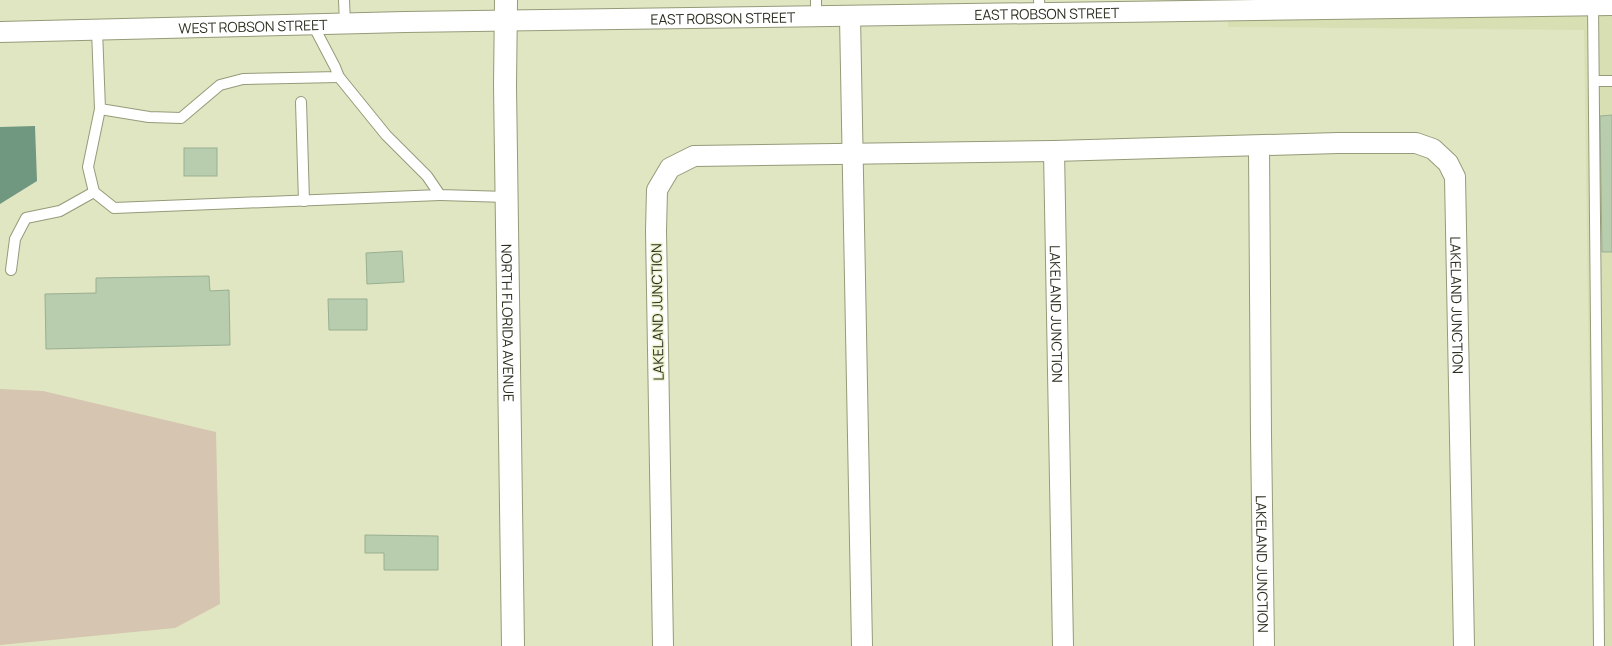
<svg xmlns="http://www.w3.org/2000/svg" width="1612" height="646" font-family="Manrope,sans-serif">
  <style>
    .built { fill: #d8dfb3 }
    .green { fill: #d6c5b1 }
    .water { fill: #709780 }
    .building { fill: #b7cdae; stroke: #9aaf91 }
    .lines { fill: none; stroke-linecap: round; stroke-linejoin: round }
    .service-casing { stroke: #959b79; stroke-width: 12 }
    .minor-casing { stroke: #959b79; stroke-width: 22 }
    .tertiary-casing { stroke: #959b79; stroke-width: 24 }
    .service { stroke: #fff; stroke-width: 10 }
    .minor { stroke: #fff; stroke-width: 20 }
    .tertiary { stroke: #fff; stroke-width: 22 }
    .labels { text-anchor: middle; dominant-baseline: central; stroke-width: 3; stroke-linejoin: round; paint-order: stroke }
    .street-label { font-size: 14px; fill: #2c2e20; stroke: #edf4cf }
  </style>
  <rect width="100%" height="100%" fill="#e0e6c2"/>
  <!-- built -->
  <path class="built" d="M 1227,0 L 1612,0 L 1612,646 L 1593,646 L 1584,30 L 1228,27 Z"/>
  <!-- green -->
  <path class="green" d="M 0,389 L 43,391 L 216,432 L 220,604 L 175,628 L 0,645 Z"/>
  <!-- water -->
  <path class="water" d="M 35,126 L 37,181 L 0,204 L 0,127 Z"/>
  <!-- building -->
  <g class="building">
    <path d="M 1612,115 L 1612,252 L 1602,252 L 1600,116 Z"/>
    <rect x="184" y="148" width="33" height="28"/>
    <path d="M 402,251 L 404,282 L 367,284 L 366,253 Z"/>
    <path d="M 209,276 L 210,291 L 229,290 L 230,345 L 46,349 L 45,294 L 96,293 L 96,278 Z"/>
    <path d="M 328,299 L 367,299 L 367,330 L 329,330 Z"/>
    <path d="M 365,535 L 438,536 L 438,570 L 384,570 L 384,553 L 365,553 Z"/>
  </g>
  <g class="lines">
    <!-- service casing -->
    <g class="service-casing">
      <g id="service">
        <path d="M 344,0 L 345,24"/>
        <path d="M 816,0 L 816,18"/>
        <path d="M 1039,0 L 1040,13"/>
        <path d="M 1593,5 L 1599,646"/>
        <path d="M 97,30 L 100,109 L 149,117 L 181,118 L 220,85 L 243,79 L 339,77 L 335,67 L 313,25"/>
        <path d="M 339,77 L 386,135 L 427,176 L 440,195 L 507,197"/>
        <path d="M 1594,81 L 1612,81"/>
        <path d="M 301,102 L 304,201"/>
        <path d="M 100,109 L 88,167 L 94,192 L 114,208 L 440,195"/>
        <path d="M 11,270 L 15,239 L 26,218 L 60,211 L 94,192"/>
      </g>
    </g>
    <!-- minor casing -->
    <g class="minor-casing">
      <g id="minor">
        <path d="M 850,17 L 862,646"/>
        <path id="s1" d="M 0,32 L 405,22 L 1612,5"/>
        <path id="s2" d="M 1259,146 L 1261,435 L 1264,646"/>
        <path id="s3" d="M 1054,151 L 1063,646"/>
        <path id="s4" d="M 663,646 L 656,231 L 657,190 L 670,168 L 694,156 L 1054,151 L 1338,143 L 1416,143 L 1433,149 L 1448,163 L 1455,177 L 1464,646"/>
      </g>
    </g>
    <!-- tertiary casing -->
    <g class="tertiary-casing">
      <g id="tertiary">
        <path id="s5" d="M 506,0 L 505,86 L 513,646"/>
      </g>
    </g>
    <!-- service -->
    <use href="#service" class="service"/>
    <!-- minor -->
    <use href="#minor" class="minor"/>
    <!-- tertiary -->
    <use href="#tertiary" class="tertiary"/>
  </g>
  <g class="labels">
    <!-- street labels -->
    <g class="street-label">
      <text stroke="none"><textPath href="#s1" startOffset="1047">EAST ROBSON STREET</textPath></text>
      <text stroke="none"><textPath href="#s1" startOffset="723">EAST ROBSON STREET</textPath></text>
      <text stroke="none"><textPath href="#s1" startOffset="253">WEST ROBSON STREET</textPath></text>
      <text stroke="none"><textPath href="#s4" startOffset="1413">LAKELAND JUNCTION</textPath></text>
      <text transform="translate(657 312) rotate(-91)">LAKELAND JUNCTION</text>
      <text stroke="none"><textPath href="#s3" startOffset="163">LAKELAND JUNCTION</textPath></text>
      <text stroke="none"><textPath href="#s5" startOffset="323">NORTH FLORIDA AVENUE</textPath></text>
      <text stroke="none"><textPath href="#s2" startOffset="418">LAKELAND JUNCTION</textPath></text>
    </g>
  </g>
</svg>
